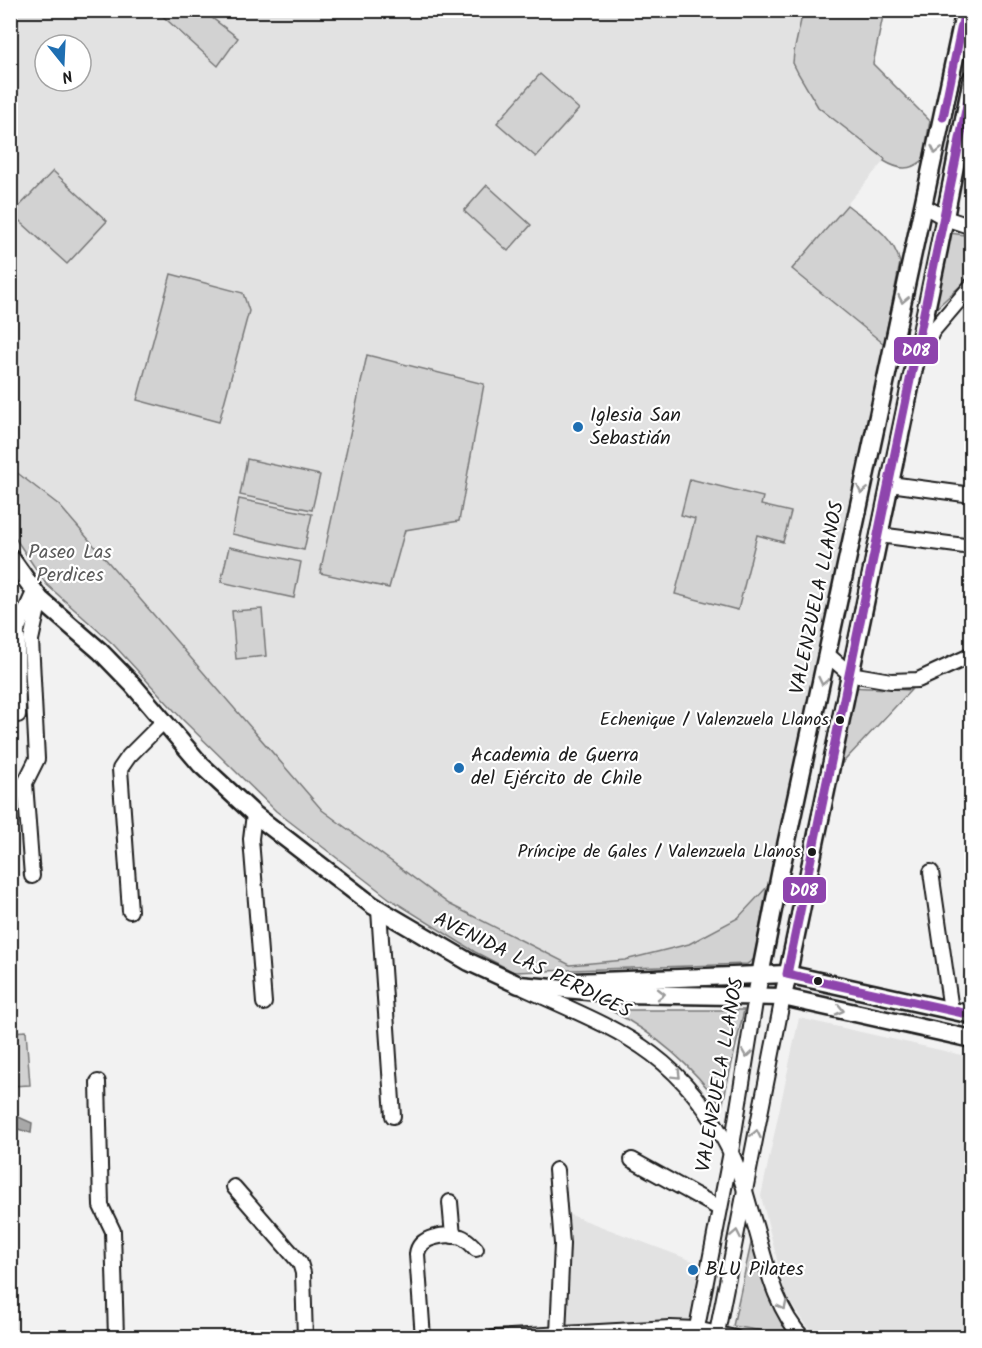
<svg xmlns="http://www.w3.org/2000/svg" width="982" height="1348" font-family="Kalam,sans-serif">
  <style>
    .built { fill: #e2e2e2; fill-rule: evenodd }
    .green { fill: #d2d2d2; stroke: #777; stroke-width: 1.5 }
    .water { fill: #a8a8a8; stroke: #707070; stroke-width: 1.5 }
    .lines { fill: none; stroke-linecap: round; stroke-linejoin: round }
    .minor-casing { stroke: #1c1c1c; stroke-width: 18 }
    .major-casing { stroke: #1c1c1c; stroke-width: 21 }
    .minor { stroke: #fff; stroke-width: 14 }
    .major { stroke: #fff; stroke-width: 16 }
    .bus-1-casing { stroke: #fff; stroke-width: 14 }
    .bus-1 { stroke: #8e44ad; stroke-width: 9 }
    .oneway { stroke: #999 }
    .poi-dot { fill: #1f6fb2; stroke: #fff; stroke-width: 2 }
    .bus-dot { fill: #1c1c1c; stroke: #fff; stroke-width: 2 }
    .labels { text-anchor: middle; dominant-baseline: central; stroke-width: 4.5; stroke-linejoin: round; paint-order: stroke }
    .bus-label { font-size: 18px; fill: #1c1c1c; stroke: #fff; text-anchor: end }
    .poi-label { font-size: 20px; fill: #1c1c1c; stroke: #fff; text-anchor: start }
    .park-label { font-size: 20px; fill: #5c5c5c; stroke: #fff }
    .street-label { font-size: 20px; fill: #1c1c1c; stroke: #fff }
    .line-badge { stroke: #fff; stroke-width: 2 }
    .badge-label { font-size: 16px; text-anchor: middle; font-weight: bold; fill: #fff }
  </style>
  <rect width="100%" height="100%" fill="#f2f2f2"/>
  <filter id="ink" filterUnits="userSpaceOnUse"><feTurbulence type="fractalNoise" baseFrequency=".0167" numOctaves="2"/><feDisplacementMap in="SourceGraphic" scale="12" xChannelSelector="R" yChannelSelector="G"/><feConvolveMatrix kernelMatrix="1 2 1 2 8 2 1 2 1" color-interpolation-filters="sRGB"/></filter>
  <g filter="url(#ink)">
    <!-- built -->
    <g class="built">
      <path d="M 10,11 L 884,11 L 873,64 L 923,115 L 792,269 L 884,344 L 767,887 L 738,918 L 689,944 L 625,960 L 570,965 L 449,904 L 322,810 L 59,505 L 11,468 ZM 45,45 L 81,45 L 81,81 L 45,81 Z"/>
      <path d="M 799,1018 L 971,1057 L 971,1337 L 815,1337 L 786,1296 L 761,1196 Z"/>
      <path d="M 568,1214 L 701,1264 L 691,1322 L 565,1328 Z"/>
    </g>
    <!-- green -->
    <g class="green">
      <path d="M 157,11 L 203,11 L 238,38 L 218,66 Z"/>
      <path d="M 803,11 L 884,11 L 873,64 L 930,121 L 923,160 C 910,171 899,170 884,161 L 885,159 L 818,107 L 798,73 L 793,63 L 794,52 Z"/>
      <path d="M 540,74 L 579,109 L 536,157 L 497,123 Z"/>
      <path d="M 53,171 L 107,221 L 67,264 L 12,214 Z"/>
      <path d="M 487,185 L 531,225 L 508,251 L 464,211 Z"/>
      <path d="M 847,205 C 868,221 894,236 900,263 L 884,344 L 792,269 Z"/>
      <path d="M 950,233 L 971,236 L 971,276 L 932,312 Z"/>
      <path d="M 171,274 L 243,293 L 249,311 L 219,422 L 137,400 Z"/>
      <path d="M 367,355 L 484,384 L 459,521 L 405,530 L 389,588 L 320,573 Z"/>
      <path d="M 247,459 L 320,475 L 312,510 L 240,495 Z"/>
      <path d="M 11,468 L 59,505 L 322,810 L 449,904 L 570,965 L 625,960 L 689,944 L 738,918 L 767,887 L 754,959 L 747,964 L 514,972 L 475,952 L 390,899 L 276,811 L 183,720 L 113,644 L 46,584 L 11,532 Z"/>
      <path d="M 690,479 L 763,497 L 761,505 L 791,512 L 783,542 L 757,535 L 738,610 L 675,594 L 695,519 L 681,515 Z"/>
      <path d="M 239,499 L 312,514 L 304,550 L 232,534 Z"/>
      <path d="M 229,547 L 301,562 L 294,598 L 221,582 Z"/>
      <path d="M 262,609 L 266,656 L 236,659 L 232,611 Z"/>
      <path d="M 848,687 L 911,690 L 832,774 Z"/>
      <path d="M 610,1010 L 744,1010 L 722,1107 C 692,1065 656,1034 610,1010 Z"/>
      <path d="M 26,1031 L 30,1085 L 11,1086 L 11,1032 Z"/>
      <path d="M 752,1239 L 796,1337 L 733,1326 Z"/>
    </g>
    <!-- water -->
    <path class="water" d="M 14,1115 L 32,1123 L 31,1133 L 11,1127 L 11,1118 Z"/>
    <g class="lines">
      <!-- minor casing -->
      <g class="minor-casing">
        <g id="minor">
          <path d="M 924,206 L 945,218 L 972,227"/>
          <path d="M 922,357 L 932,332 L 972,285"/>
          <path d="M 890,484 L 972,495"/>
          <path d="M 879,535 L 972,547"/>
          <path d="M 829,656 L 850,674 L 891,681 L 918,680 L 972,655"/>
          <path d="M 18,715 L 17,630 L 34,592"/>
          <path d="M 254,814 L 251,839 L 264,1003"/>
          <path d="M 931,872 L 951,1010"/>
          <path d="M 32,876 L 25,783 L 37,759 L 31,640 L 40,599"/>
          <path d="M 379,910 L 393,1116"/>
          <path d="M 130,911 L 120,769 L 129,756 L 163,722"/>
          <path d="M 524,988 C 619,1031 680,1051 730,1151 C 742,1173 747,1201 755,1225 C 766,1263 775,1309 803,1338"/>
          <path d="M 98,1082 L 101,1206 L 113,1231 L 116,1338"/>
          <path d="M 632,1160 L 719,1208"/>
          <path d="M 556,1170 L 562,1244 L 558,1334"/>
          <path d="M 234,1187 L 300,1263 L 303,1273 L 305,1338"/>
          <path d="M 450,1202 L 453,1236"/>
          <path d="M 423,1338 L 417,1254 C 419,1236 446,1233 461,1237 C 467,1239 472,1245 476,1249"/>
          <path d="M 494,1338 L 670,1328 L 696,1329 L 735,1338"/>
          <path d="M 695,1338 L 731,1152 L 756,996"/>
          <path d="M 716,1338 L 783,997"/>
        </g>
      </g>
      <!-- major casing -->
      <g class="major-casing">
        <g id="major">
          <path d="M 10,557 L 40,599 L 100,651 L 133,685 L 201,765 L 254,814 L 372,905 L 469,962 L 519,985 L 622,994 L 783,997 L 972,1039"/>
          <path d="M 574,982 L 787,974 L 972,1015"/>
          <path d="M 756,996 L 782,864 L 965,10"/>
          <path d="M 783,997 L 939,248 L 972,78"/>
        </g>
      </g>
      <!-- minor -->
      <use href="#minor" class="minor"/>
      <!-- major -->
      <use href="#major" class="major"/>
      <!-- bus-1 casing -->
      <g class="bus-1-casing">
        <g id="bus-1">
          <path d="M 972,81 L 787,974 L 972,1015"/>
          <path d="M 943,117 L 965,10"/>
        </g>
      </g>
      <!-- bus-1 -->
      <use href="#bus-1" class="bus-1"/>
    </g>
    <!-- one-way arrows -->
    <defs><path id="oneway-chevron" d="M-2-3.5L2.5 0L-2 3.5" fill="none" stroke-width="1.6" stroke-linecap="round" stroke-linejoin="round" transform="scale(1.5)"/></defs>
    <g class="oneway">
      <use href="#oneway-chevron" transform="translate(936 150) rotate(102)"/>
      <use href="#oneway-chevron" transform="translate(903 299) rotate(102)"/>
      <use href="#oneway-chevron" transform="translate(862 490) rotate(102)"/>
      <use href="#oneway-chevron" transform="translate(823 681) rotate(103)"/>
      <use href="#oneway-chevron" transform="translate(661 994)"/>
      <use href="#oneway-chevron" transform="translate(840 1010) rotate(13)"/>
      <use href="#oneway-chevron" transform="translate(747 1054) rotate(99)"/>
      <use href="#oneway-chevron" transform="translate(677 1075) rotate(45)"/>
      <use href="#oneway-chevron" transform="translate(756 1134) rotate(-78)"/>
      <use href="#oneway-chevron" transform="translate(736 1234) rotate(-79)"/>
      <use href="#oneway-chevron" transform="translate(783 1306) rotate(64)"/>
    </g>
  </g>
  <!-- markers -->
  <g class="poi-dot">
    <circle cx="578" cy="427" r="6"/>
    <circle cx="459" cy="768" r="6"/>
    <circle cx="693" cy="1270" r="6"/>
  </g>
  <g class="bus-dot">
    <circle cx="840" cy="720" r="5"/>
    <circle cx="812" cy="852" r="5"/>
    <circle cx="818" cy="981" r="5"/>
  </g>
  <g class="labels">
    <!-- bus labels -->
    <g class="bus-label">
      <text x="829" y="720">Echenique / Valenzuela Llanos</text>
      <text x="801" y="852">Príncipe de Gales / Valenzuela Llanos</text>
    </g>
    <!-- poi labels -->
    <g class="poi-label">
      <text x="590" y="416">Iglesia San<tspan x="590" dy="23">Sebastián</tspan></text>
      <text x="471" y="756">Academia de Guerra<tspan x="471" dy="23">del Ejército de Chile</tspan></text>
      <text x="705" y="1270">BLU Pilates</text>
    </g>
    <!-- park labels -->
    <g class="park-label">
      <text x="70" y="553">Paseo Las<tspan x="70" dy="23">Perdices</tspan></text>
    </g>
    <!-- street labels -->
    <g class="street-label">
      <text transform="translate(818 598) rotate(-78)">VALENZUELA LLANOS</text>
      <text transform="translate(532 966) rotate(26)">AVENIDA LAS PERDICES</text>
      <text transform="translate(721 1075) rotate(-80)">VALENZUELA LLANOS</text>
    </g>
  </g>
  <g class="line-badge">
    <rect x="893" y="336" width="46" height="29" rx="6" fill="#8e44ad"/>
    <rect x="782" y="876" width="45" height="28" rx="6" fill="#8e44ad"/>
  </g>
  <g class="badge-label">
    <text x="916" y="356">D08</text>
    <text x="804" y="896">D08</text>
  </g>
  <!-- margin -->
  <rect width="982" height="1348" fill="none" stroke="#fff" stroke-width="36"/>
  <rect x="18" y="18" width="946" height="1312" fill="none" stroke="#1c1c1c" stroke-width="2" filter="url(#ink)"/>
  <!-- north arrow -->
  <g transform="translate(63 63) rotate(162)"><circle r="28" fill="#ffffff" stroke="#a4a4a4" stroke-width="1.5"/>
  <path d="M0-4.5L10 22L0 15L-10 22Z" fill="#1f6fb2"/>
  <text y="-9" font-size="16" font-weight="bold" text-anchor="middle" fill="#1c1c1c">N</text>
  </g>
</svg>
